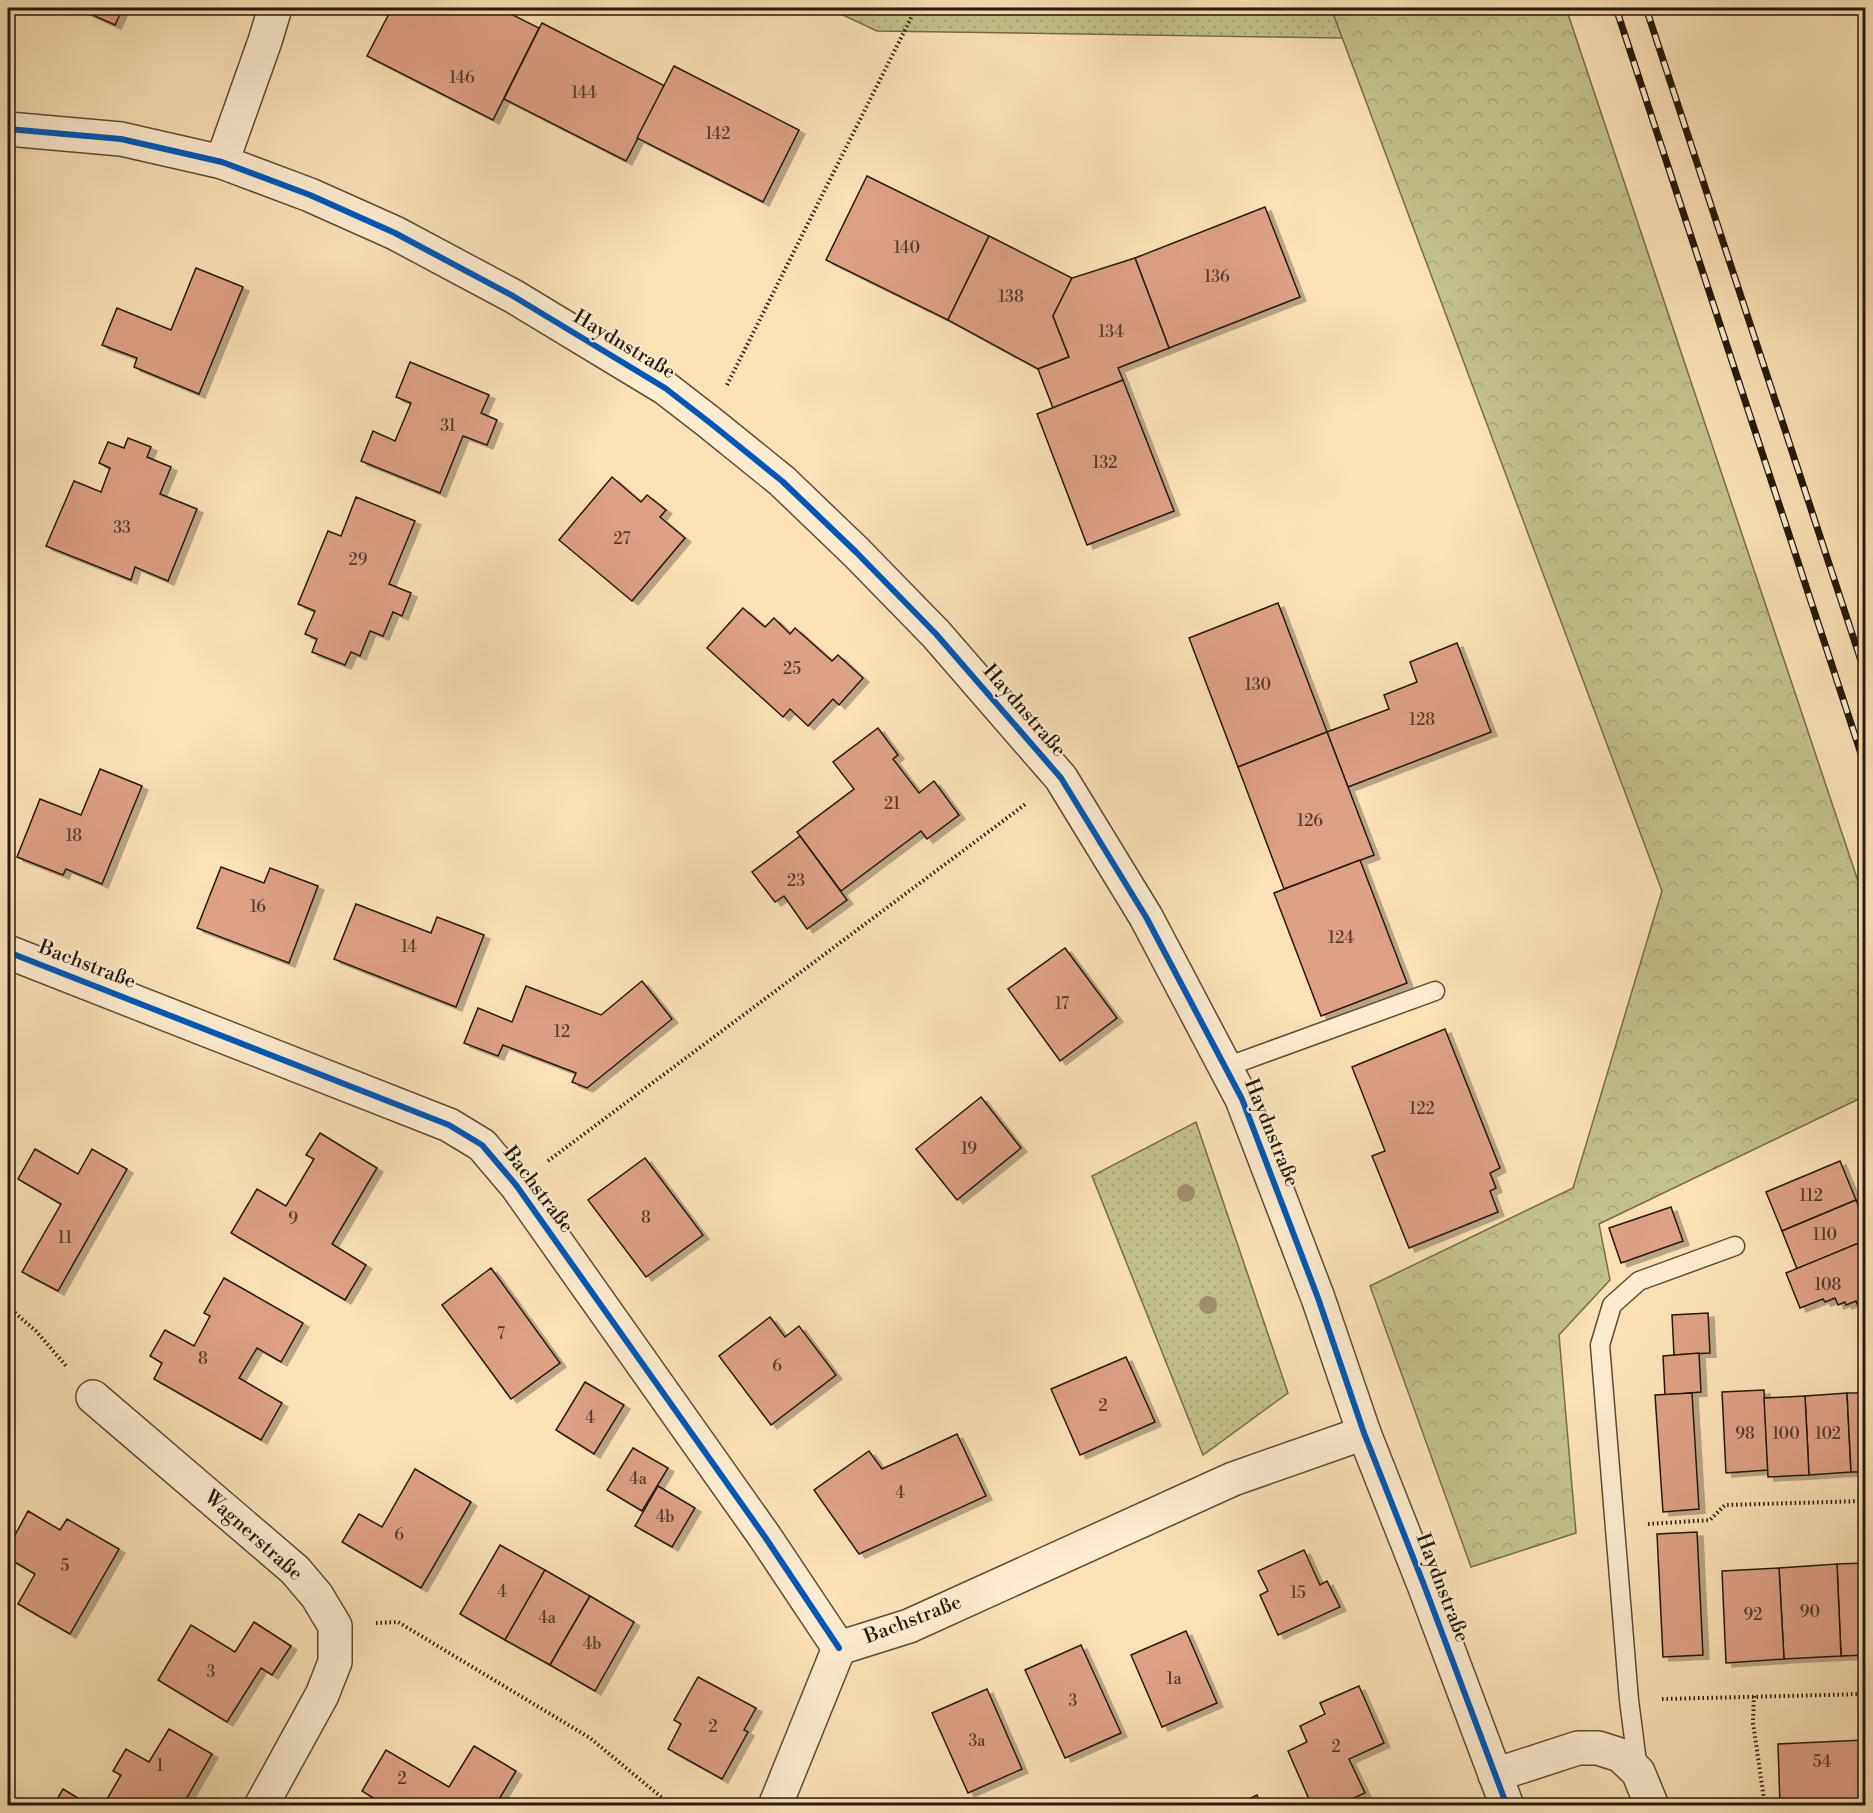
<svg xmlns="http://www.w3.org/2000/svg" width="1873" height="1813" font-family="'Libre Bodoni',serif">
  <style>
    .grass { fill: url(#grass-dots); stroke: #766d4b; stroke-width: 1.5 }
    .forest { fill: url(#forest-crowns); stroke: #766d4b; stroke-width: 1.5 }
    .building { fill: #dda186; stroke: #28180a; stroke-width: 1.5; filter: url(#shadow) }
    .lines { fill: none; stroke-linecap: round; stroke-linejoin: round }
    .service-casing { stroke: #5d4a35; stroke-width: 21 }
    .minor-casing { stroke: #5d4a35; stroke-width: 36 }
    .path { stroke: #28180a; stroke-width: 4; stroke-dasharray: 1.5 3; stroke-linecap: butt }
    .service { stroke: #fdecd0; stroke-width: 18 }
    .minor { stroke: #fdecd0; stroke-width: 33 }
    .rail-casing { stroke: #28180a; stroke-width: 7 }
    .rail { stroke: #fdecd0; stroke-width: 4.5; stroke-dasharray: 14; stroke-linecap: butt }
    .cycleway-casing { stroke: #fdecd0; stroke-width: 10 }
    .cycleway { stroke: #0057b8; stroke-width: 6 }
    .tree { fill: #a18e6d }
    .labels { text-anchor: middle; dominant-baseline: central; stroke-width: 4.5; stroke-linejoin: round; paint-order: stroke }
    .number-label { font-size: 16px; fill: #553a29 }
    .street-label { font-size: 20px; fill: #28180a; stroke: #fdecd0 }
  </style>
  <defs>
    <pattern id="grass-dots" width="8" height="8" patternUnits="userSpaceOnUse" patternTransform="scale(1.5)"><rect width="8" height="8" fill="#c3c28c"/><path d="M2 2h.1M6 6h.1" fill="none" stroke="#a8a677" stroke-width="1.8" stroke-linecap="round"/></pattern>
    <pattern id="forest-crowns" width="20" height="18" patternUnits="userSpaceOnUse" patternTransform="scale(1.5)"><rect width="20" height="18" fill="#c3c28c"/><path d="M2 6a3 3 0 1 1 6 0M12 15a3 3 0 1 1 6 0" fill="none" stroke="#a8a677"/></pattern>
    <filter id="shadow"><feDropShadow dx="6" dy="4" stdDeviation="0" flood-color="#0004"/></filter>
  </defs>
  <rect width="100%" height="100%" fill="#fce1b7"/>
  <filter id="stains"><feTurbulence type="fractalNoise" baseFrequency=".00333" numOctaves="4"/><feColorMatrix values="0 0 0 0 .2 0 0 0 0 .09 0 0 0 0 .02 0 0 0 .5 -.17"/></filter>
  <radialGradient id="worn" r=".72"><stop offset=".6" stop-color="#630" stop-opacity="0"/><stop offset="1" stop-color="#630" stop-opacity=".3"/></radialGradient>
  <!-- grass -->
  <g class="grass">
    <path d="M 828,8 L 1331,8 L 1344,38 L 877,31 Z"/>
    <path d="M 1196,1122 L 1288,1393 L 1203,1455 L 1092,1176 Z"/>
  </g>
  <!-- forest -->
  <path class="forest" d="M 1331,8 L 1566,8 L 1865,902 L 1865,1096 L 1599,1224 L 1610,1280 L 1559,1335 L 1576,1533 L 1471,1567 L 1370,1286 L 1573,1188 L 1662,891 Z"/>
  <!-- building -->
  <g class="building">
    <path d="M 77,8 L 123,8 L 115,25 Z"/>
    <path d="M 392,8 L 499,8 L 539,28 L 493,120 L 367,56 Z"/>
    <path d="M 542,23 L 665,86 L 626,161 L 504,99 Z"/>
    <path d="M 674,66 L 799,130 L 763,202 L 637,138 Z"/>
    <path d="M 867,176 L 989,236 L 948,320 L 826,260 Z"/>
    <path d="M 1265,207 L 1300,297 L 1169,348 L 1135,258 Z"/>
    <path d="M 989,236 L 1072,278 L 1053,316 L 1069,357 L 1038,369 L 948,320 Z"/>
    <path d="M 1135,258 L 1169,348 L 1118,368 L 1123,380 L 1053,408 L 1038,369 L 1069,357 L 1053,316 L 1072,278 Z"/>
    <path d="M 196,268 L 243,287 L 199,394 L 134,367 L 137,358 L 102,345 L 117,308 L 171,330 Z"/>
    <path d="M 410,362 L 489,395 L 481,413 L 497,420 L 487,445 L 463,436 L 440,493 L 361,461 L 373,431 L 395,441 L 411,403 L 396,397 Z"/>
    <path d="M 1123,380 L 1174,511 L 1087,545 L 1037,414 Z"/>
    <path d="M 128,438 L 151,447 L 147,457 L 171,467 L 160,494 L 197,509 L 168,581 L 135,567 L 131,580 L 46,546 L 74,481 L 101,492 L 110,468 L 99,463 L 108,442 L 124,448 Z"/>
    <path d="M 612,477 L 641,502 L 647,495 L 666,510 L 660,517 L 685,538 L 632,601 L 559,540 Z"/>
    <path d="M 356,497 L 415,521 L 389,584 L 411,593 L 402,616 L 393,612 L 383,636 L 370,631 L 360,656 L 351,652 L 345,665 L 312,652 L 317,639 L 305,634 L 315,611 L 298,604 L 328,531 L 341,536 Z"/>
    <path d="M 1278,603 L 1327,732 L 1238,767 L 1189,638 Z"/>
    <path d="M 743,608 L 765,627 L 774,618 L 790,634 L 795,628 L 832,661 L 838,655 L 863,678 L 839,705 L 833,699 L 808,726 L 790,709 L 783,717 L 707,648 Z"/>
    <path d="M 1457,643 L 1491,732 L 1348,787 L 1327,732 L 1389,709 L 1384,695 L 1417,682 L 1410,662 Z"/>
    <path d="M 878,728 L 898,755 L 893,759 L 919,793 L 934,781 L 959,815 L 927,839 L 921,831 L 841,891 L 797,832 L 854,789 L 833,762 Z"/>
    <path d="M 1327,732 L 1374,855 L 1284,889 L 1238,767 Z"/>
    <path d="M 100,769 L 142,786 L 102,884 L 66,869 L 63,875 L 17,857 L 40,799 L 81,815 Z"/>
    <path d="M 800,836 L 847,900 L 807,929 L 784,896 L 775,902 L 752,872 Z"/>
    <path d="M 1360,860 L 1407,983 L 1321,1016 L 1274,893 Z"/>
    <path d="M 221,867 L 264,883 L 270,868 L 318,886 L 289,963 L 197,928 Z"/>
    <path d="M 356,904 L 431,933 L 437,917 L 484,935 L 456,1007 L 334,959 Z"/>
    <path d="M 1065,948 L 1117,1018 L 1060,1061 L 1008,989 Z"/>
    <path d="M 642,981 L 672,1019 L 587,1088 L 572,1082 L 576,1073 L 503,1045 L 498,1056 L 464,1043 L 478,1008 L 512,1022 L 526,986 L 601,1015 Z"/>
    <path d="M 1445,1029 L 1500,1168 L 1490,1173 L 1496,1188 L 1490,1191 L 1498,1212 L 1409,1248 L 1372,1156 L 1385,1151 L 1352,1067 Z"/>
    <path d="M 981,1097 L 1021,1148 L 957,1200 L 916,1149 Z"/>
    <path d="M 320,1133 L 377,1168 L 332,1244 L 366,1265 L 345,1300 L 231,1233 L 257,1189 L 286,1206 L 314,1159 L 306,1155 Z"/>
    <path d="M 35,1149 L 78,1174 L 92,1149 L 127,1169 L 58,1291 L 22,1272 L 61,1204 L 18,1179 Z"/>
    <path d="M 645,1158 L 703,1235 L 646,1277 L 588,1200 Z"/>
    <path d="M 1840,1161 L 1856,1200 L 1782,1231 L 1766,1192 Z"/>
    <path d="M 1856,1200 L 1866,1224 L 1866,1240 L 1797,1269 L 1782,1231 Z"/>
    <path d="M 1671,1207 L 1683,1241 L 1621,1263 L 1609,1228 Z"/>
    <path d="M 1866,1240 L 1866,1300 L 1857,1304 L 1856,1301 L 1846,1305 L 1845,1302 L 1838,1305 L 1835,1298 L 1825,1302 L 1823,1299 L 1800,1308 L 1786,1273 Z"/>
    <path d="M 491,1268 L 560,1363 L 511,1399 L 442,1305 Z"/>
    <path d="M 224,1278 L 303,1323 L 281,1362 L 257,1348 L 239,1378 L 282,1403 L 261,1440 L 154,1379 L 162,1363 L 150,1356 L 165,1330 L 194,1346 L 210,1316 L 204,1313 Z"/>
    <path d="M 1708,1313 L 1710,1353 L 1674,1355 L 1672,1315 Z"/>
    <path d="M 770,1317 L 785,1337 L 799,1326 L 836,1375 L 771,1425 L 719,1356 Z"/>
    <path d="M 1699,1353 L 1701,1392 L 1665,1395 L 1663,1356 Z"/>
    <path d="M 1126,1357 L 1155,1422 L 1080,1455 L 1051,1389 Z"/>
    <path d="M 585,1382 L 624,1405 L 594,1454 L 556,1430 Z"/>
    <path d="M 1764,1390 L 1768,1470 L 1726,1473 L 1722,1392 Z"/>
    <path d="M 1692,1393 L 1699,1509 L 1663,1512 L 1655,1395 Z"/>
    <path d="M 1847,1393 L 1851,1472 L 1809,1475 L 1805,1396 Z"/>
    <path d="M 1847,1393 L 1866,1393 L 1866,1472 L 1851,1472 Z"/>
    <path d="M 1805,1396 L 1809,1475 L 1768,1477 L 1764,1398 Z"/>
    <path d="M 957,1434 L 986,1496 L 859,1554 L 814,1490 L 869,1451 L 882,1469 Z"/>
    <path d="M 633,1448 L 668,1468 L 642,1511 L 607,1490 Z"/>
    <path d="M 415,1469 L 471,1502 L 421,1588 L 342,1542 L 359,1514 L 382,1527 Z"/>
    <path d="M 658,1486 L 695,1508 L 672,1547 L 635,1526 Z"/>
    <path d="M 28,1511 L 60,1530 L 67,1519 L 119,1549 L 70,1634 L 18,1604 L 35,1574 L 8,1558 L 8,1548 Z"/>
    <path d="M 1697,1532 L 1703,1655 L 1663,1657 L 1657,1534 Z"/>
    <path d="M 500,1545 L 545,1570 L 505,1640 L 460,1614 Z"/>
    <path d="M 1304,1550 L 1320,1585 L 1327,1581 L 1340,1607 L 1278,1635 L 1260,1595 L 1268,1591 L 1258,1571 Z"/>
    <path d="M 1866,1563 L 1866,1655 L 1841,1656 L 1837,1564 Z"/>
    <path d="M 1837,1564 L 1841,1656 L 1784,1659 L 1779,1568 Z"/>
    <path d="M 1779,1568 L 1784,1659 L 1726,1663 L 1722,1571 Z"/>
    <path d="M 545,1570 L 590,1596 L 550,1665 L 505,1640 Z"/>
    <path d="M 590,1596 L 634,1622 L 595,1691 L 550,1665 Z"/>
    <path d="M 254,1622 L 291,1646 L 272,1675 L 261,1668 L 227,1722 L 158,1680 L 191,1625 L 235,1652 Z"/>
    <path d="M 1186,1631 L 1217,1703 L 1162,1727 L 1131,1655 Z"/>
    <path d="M 1081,1645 L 1121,1733 L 1065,1758 L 1025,1670 Z"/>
    <path d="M 698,1677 L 756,1708 L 744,1730 L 748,1732 L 722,1779 L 668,1749 L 681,1724 L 674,1720 Z"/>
    <path d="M 1359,1686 L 1384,1743 L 1349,1759 L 1365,1793 L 1336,1806 L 1312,1806 L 1288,1751 L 1307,1742 L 1300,1726 L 1325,1714 L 1320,1703 Z"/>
    <path d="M 987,1689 L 1022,1769 L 968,1793 L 932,1713 Z"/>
    <path d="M 169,1729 L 212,1754 L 182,1806 L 103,1806 L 121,1775 L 113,1771 L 126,1749 L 149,1762 Z"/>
    <path d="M 1864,1740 L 1866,1806 L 1780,1806 L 1778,1744 Z"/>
    <path d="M 474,1746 L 516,1771 L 495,1806 L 386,1806 L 362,1791 L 386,1750 L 449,1787 Z"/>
    <path d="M 63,1789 L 91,1806 L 53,1806 Z"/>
    <path d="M 1257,1795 L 1261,1806 L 1234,1806 Z"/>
  </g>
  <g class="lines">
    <!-- service casing -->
    <g class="service-casing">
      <g id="service">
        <path d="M 1226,1067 L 1435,991"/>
        <path d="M 1638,1770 L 1629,1700 L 1600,1345 L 1612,1305 L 1639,1281 L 1735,1246"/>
      </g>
    </g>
    <!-- minor casing -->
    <g class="minor-casing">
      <g id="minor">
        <path d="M 8,129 L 121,139 L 222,162 L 310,195 L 395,233 L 513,296 L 665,388 L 709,422 L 782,481 L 856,552 L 936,634 L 1061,778 L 1146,917 L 1242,1099 L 1318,1298 L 1364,1433 L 1424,1585 L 1507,1806"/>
        <path d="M 222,162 L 265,41 L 275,8"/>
        <path d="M 8,952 L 449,1125 L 482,1145 L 516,1185 L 765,1537 L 839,1648"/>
        <path d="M 93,1397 L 295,1570 L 317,1596 L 335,1626 L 335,1662 L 322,1695 L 261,1806"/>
        <path d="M 839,1648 L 909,1626 L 1233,1479 L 1364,1433"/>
        <path d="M 1495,1775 L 1578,1748 L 1598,1748 L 1620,1755 L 1638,1772 L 1652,1806"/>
        <path d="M 775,1806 L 839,1648"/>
      </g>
    </g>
    <!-- path -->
    <g class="path">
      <path d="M 727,385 L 916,8"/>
      <path d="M 548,1161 L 1027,803"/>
      <path d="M 8,1307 L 36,1331 L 67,1367"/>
      <path d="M 1648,1524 L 1710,1520 L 1725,1505 L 1866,1501"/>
      <path d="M 376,1623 L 398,1622 L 590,1738 L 672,1806"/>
      <path d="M 1754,1696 L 1753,1723 L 1765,1806"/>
      <path d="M 1662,1699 L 1866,1694"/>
    </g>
    <!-- service -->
    <use href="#service" class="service"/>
    <!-- minor -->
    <use href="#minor" class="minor"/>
    <!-- rail casing -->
    <g class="rail-casing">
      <g id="rail">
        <path d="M 1616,8 L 1866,769"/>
        <path d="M 1646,8 L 1866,676"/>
      </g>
    </g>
    <!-- rail -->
    <use href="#rail" class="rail"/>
    <!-- cycleway casing -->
    <g class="cycleway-casing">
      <g id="cycleway">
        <path d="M 8,129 L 121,139 L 222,162 L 310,195 L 395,233 L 513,296 L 665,388 L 709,422 L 782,481 L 856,552 L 936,634 L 1061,778 L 1146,917 L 1242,1099 L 1318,1298 L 1364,1433 L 1424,1585 L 1507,1806"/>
        <path d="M 8,952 L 449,1125 L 482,1145 L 516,1185 L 765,1537 L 839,1648"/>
      </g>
    </g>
    <!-- cycleway -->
    <use href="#cycleway" class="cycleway"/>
  </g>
  <!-- trees -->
  <g class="tree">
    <circle cx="1186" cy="1193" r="9"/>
    <circle cx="1208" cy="1305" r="9"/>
  </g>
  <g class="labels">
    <!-- number labels -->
    <g class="number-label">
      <text x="462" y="78">146</text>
      <text x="584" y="93">144</text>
      <text x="718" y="134">142</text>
      <text x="907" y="248">140</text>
      <text x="1217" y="277">136</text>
      <text x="1011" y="297">138</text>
      <text x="1111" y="332">134</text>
      <text x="448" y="426">31</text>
      <text x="1105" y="463">132</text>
      <text x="122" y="528">33</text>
      <text x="622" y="539">27</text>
      <text x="358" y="560">29</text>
      <text x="792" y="669">25</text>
      <text x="1258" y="685">130</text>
      <text x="1422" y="720">128</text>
      <text x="892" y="804">21</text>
      <text x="1310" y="821">126</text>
      <text x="74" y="836">18</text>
      <text x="796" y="881">23</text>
      <text x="258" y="907">16</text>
      <text x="1341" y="938">124</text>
      <text x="409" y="947">14</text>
      <text x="1062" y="1004">17</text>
      <text x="562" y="1032">12</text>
      <text x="1422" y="1109">122</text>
      <text x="969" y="1149">19</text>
      <text x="1811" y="1196">112</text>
      <text x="646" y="1218">8</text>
      <text x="293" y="1219">9</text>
      <text x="1825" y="1235">110</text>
      <text x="65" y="1238">11</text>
      <text x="1828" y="1285">108</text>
      <text x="501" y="1334">7</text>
      <text x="203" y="1359">8</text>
      <text x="777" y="1366">6</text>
      <text x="1103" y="1406">2</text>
      <text x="590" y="1418">4</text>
      <text x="1745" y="1434">98</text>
      <text x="1786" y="1434">100</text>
      <text x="1828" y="1434">102</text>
      <text x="638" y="1479">4a</text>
      <text x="900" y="1493">4</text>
      <text x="665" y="1517">4b</text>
      <text x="399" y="1535">6</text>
      <text x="65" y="1566">5</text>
      <text x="502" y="1592">4</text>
      <text x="1298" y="1593">15</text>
      <text x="1810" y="1612">90</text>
      <text x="1753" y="1615">92</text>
      <text x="547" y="1618">4a</text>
      <text x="592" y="1644">4b</text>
      <text x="211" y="1672">3</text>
      <text x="1174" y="1679">1a</text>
      <text x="1073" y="1701">3</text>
      <text x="713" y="1727">2</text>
      <text x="977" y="1741">3a</text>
      <text x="1336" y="1747">2</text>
      <text x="1822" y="1762">54</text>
      <text x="160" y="1766">1</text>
      <text x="402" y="1779">2</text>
    </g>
    <!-- street labels -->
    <g class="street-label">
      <text transform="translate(624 345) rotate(31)">Haydnstraße</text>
      <text transform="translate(1024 711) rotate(49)">Haydnstraße</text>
      <text transform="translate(87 965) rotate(21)">Bachstraße</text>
      <text transform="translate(1271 1133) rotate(68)">Haydnstraße</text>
      <text transform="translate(538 1190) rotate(53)">Bachstraße</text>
      <text transform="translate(253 1536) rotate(42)">Wagnerstraße</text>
      <text transform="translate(1442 1588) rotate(69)">Haydnstraße</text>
      <text transform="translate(913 1620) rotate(-21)">Bachstraße</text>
    </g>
  </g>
  <!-- margin -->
  <rect width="1873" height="1813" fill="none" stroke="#fce1b7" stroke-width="30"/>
  <rect x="9" y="9" width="1855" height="1795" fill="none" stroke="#28180a" stroke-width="3"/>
  <rect x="15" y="15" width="1843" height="1783" fill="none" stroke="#28180a" stroke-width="1.5"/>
  <rect width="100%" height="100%" filter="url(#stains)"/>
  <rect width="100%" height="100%" fill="url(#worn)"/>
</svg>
